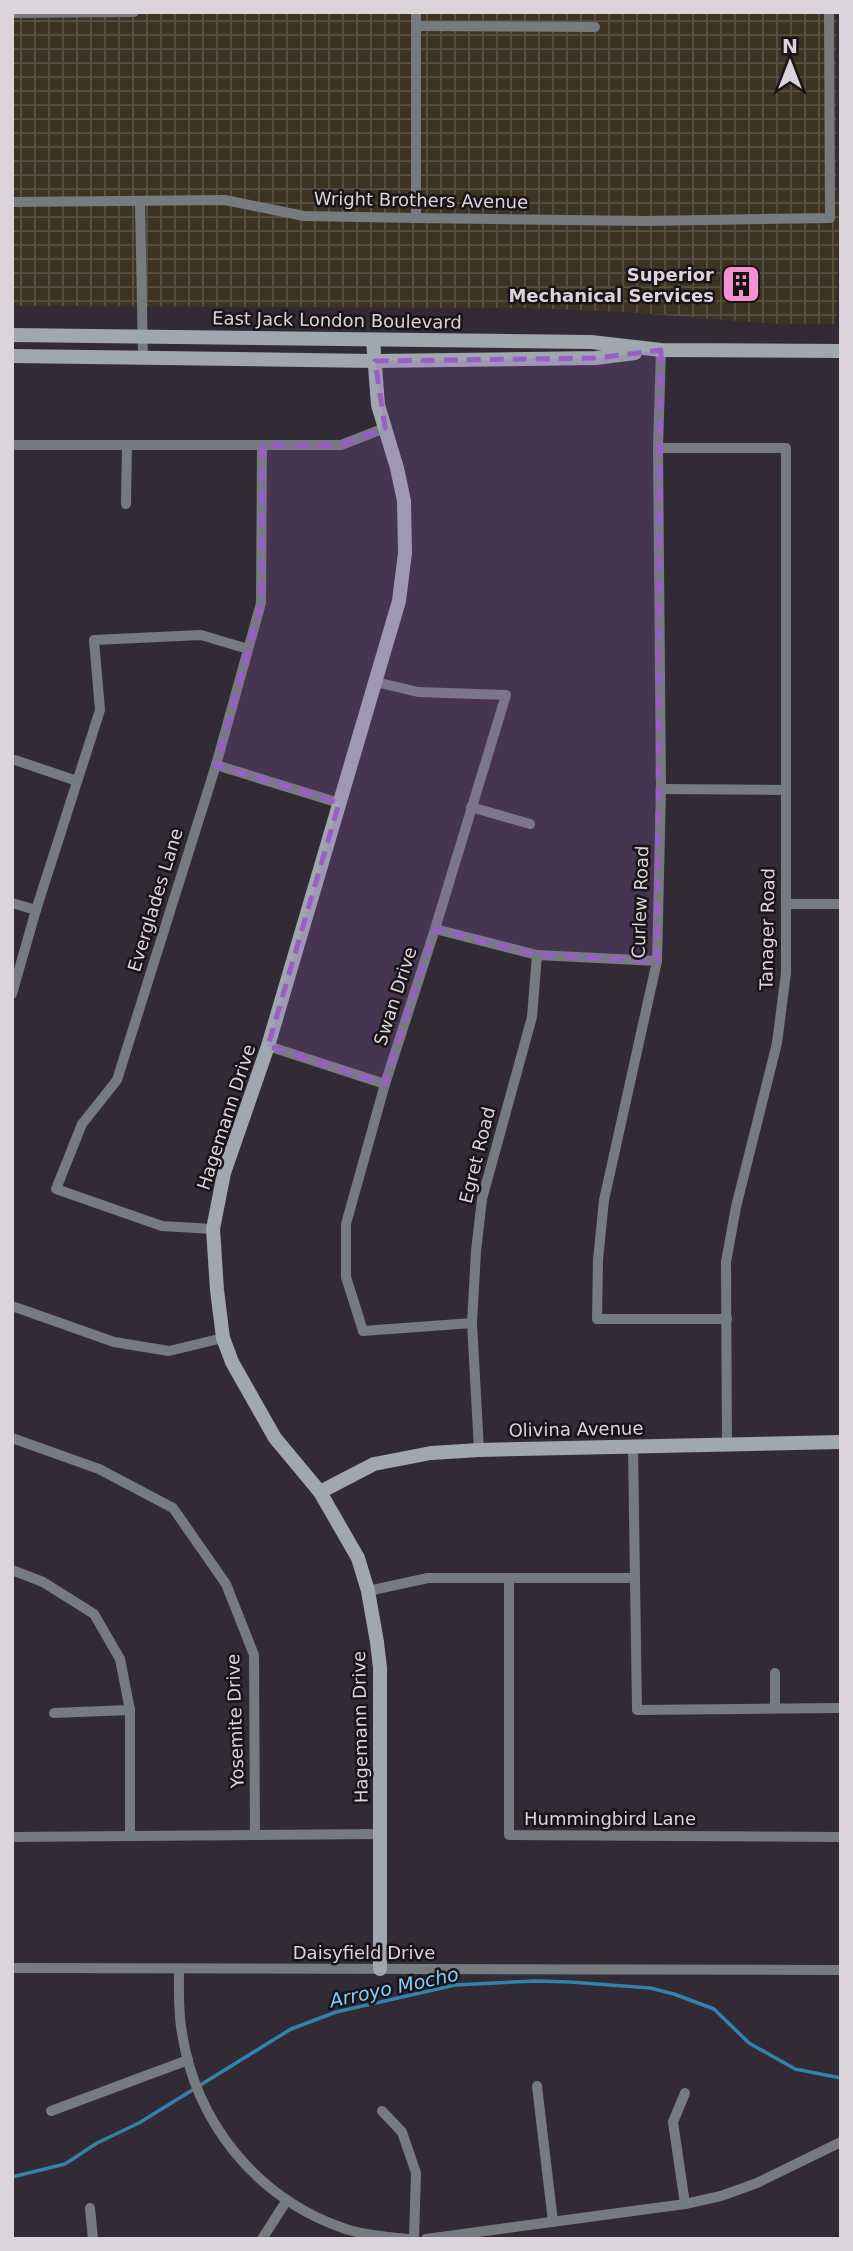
<svg xmlns="http://www.w3.org/2000/svg" width="853" height="2251" font-family="'DejaVu Sans',sans-serif">
  <style>
    .industrial { fill: url(#industrial-grid) }
    .lines { fill: none; stroke-linecap: round; stroke-linejoin: round }
    .stream { stroke: #3183ac; stroke-width: 3.5 }
    .street { stroke: #767b80; stroke-width: 10 }
    .secondary { stroke: #a0a7af; stroke-width: 14 }
    .marked { fill: #985fc7; fill-opacity: 0.2; stroke: #985fc7; stroke-width: 5; stroke-dasharray: 14 9; stroke-linejoin: round }
    .labels { text-anchor: middle; dominant-baseline: central; stroke-width: 5; stroke-linejoin: round; paint-order: stroke }
    .street-label { font-size: 18px; fill: #dbd5db; stroke: #181418 }
    .poi-label { font-size: 18px; font-weight: bold; fill: #dbd5db; stroke: #181418; text-anchor: end }
    .water-label { font-size: 19px; font-style: italic; fill: #7ed0ff; stroke: #181418 }
  </style>
  <defs>
    <pattern id="industrial-grid" width="8" height="8" patternUnits="userSpaceOnUse" patternTransform="scale(1.75)"><rect width="8" height="8" fill="#3d3323"/><path d="M0 4h8M4 0v8" fill="none" stroke="#585042"/></pattern>
  </defs>
  <rect width="100%" height="100%" fill="#322a34"/>
  <!-- industrial -->
  <path class="industrial" d="M 12,12 L 836,12 L 836,184 L 840,204 L 836,324 L 775,324 L 625,312 L 526,308 L 12,306 Z"/>
  <g class="lines">
    <!-- stream -->
    <path class="stream" d="M 12,2177 L 65,2164 L 97,2143 L 139,2123 L 291,2029 L 336,2012 L 455,1985 L 535,1981 L 570,1982 L 650,1988 L 674,1994 L 714,2009 L 749,2043 L 795,2069 L 841,2078"/>
    <!-- street -->
    <g class="street">
      <path d="M 12,13 L 134,12"/>
      <path d="M 416,26 L 595,27"/>
      <path d="M 12,202 L 225,200 L 304,216 L 416,218 L 646,221 L 830,218 L 829,12"/>
      <path d="M 140,202 L 143,357"/>
      <path d="M 416,218 L 416,12"/>
      <path d="M 661,350 L 658,448 L 661,789 L 657,961 L 604,1200 L 598,1260 L 597,1319 L 727,1319"/>
      <path d="M 12,445 L 341,445 L 385,428"/>
      <path d="M 658,448 L 786,448 L 786,973 L 777,1043 L 736,1207 L 726,1262 L 727,1446"/>
      <path d="M 126,504 L 127,445"/>
      <path d="M 376,682 L 418,692 L 506,695 L 435,929 L 385,1084 L 346,1224 L 346,1277 L 363,1331 L 472,1323"/>
      <path d="M 15,760 L 77,781"/>
      <path d="M 216,765 L 339,803"/>
      <path d="M 661,789 L 785,790"/>
      <path d="M 471,807 L 530,824"/>
      <path d="M 12,903 L 36,910"/>
      <path d="M 786,904 L 841,904"/>
      <path d="M 435,929 L 537,955 L 657,961"/>
      <path d="M 12,994 L 36,910 L 100,710 L 94,640 L 201,635 L 248,649"/>
      <path d="M 268,1046 L 385,1084"/>
      <path d="M 213,1229 L 162,1226 L 56,1189 L 82,1124 L 117,1080 L 216,765 L 261,603 L 262,445"/>
      <path d="M 12,1306 L 114,1342 L 169,1351 L 223,1338"/>
      <path d="M 12,1438 L 99,1469 L 173,1508 L 226,1584 L 254,1655 L 255,1835"/>
      <path d="M 633,1448 L 637,1710 L 841,1708"/>
      <path d="M 479,1450 L 472,1323 L 476,1251 L 482,1199 L 532,1017 L 537,955"/>
      <path d="M 12,1570 L 43,1582 L 94,1614 L 120,1659 L 130,1710 L 130,1836"/>
      <path d="M 509,1579 L 509,1835 L 841,1837"/>
      <path d="M 368,1591 L 428,1578 L 635,1578"/>
      <path d="M 775,1673 L 775,1708"/>
      <path d="M 54,1713 L 130,1710"/>
      <path d="M 12,1837 L 380,1834"/>
      <path d="M 12,1968 L 841,1970"/>
      <path d="M 179,1969 C 179,1990 178,2012 182,2033 C 196,2122 255,2196 340,2227 C 361,2235 386,2237 408,2239"/>
      <path d="M 537,2086 L 553,2222"/>
      <path d="M 685,2093 L 673,2122 L 685,2204"/>
      <path d="M 51,2111 L 188,2060"/>
      <path d="M 382,2111 L 402,2132 L 416,2173 L 414,2239"/>
      <path d="M 90,2208 L 93,2239"/>
      <path d="M 262,2239 L 287,2200"/>
      <path d="M 426,2239 L 685,2204 L 721,2196 L 757,2183 L 841,2142"/>
    </g>
    <!-- secondary -->
    <g class="secondary">
      <path d="M 12,335 L 591,342 L 661,350 L 841,351"/>
      <path d="M 373,340 L 378,405 L 397,468 L 404,501 L 405,553 L 399,601 L 268,1046 L 224,1173 L 213,1229 L 217,1290 L 223,1338 L 232,1362 L 275,1438 L 320,1492 L 358,1558 L 368,1591 L 377,1642 L 380,1668 L 380,1969"/>
      <path d="M 12,356 L 375,361 L 596,358 L 635,353"/>
      <path d="M 320,1492 L 374,1464 L 431,1453 L 479,1450 L 841,1442"/>
    </g>
  </g>
  <!-- marked area -->
  <path class="marked" d="M 661,350 L 657,961 L 537,955 L 435,929 L 385,1084 L 268,1046 L 339,803 L 216,765 L 261,603 L 262,445 L 341,445 L 385,428 L 375,361 L 596,358 Z"/>
  <!-- icons -->
  <defs>
    <g id="building-square" transform="scale(2.0125)"><rect x="-9" y="-9" width="18" height="18" rx="4" fill="#f591d1" stroke="#181418"/><path d="M-4-6H4V6H1V3H-1V6H-4ZM-2.5-4.3h1.7v1.8h-1.7ZM.8-4.3h1.7v1.8H.8ZM-2.5-1h1.7V.8h-1.7ZM.8-1h1.7V.8H.8Z" fill="#111"/></g>
  </defs>
  <g fill-rule="evenodd">
    <use href="#building-square" x="741" y="284"/>
  </g>
  <g class="labels">
    <!-- street labels -->
    <g class="street-label">
      <text transform="translate(421 200) rotate(1)">Wright Brothers Avenue</text>
      <text transform="translate(337 320) rotate(1)">East Jack London Boulevard</text>
      <text transform="translate(155 900) rotate(-73)">Everglades Lane</text>
      <text transform="translate(640 902) rotate(-88)">Curlew Road</text>
      <text transform="translate(767 929) rotate(-89)">Tanager Road</text>
      <text transform="translate(395 996) rotate(-72)">Swan Drive</text>
      <text transform="translate(226 1117) rotate(-72)">Hagemann Drive</text>
      <text transform="translate(477 1155) rotate(-76)">Egret Road</text>
      <text transform="translate(576 1429) rotate(-1)">Olivina Avenue</text>
      <text transform="translate(235 1721) rotate(-92)">Yosemite Drive</text>
      <text transform="translate(360 1727) rotate(-91)">Hagemann Drive</text>
      <text x="610" y="1818">Hummingbird Lane</text>
      <text x="364" y="1952">Daisyfield Drive</text>
    </g>
    <!-- poi labels -->
    <g class="poi-label">
      <text x="714" y="274">Superior<tspan x="714" dy="21">Mechanical Services</tspan></text>
    </g>
    <!-- water labels -->
    <g class="water-label">
      <text transform="translate(394 1987) rotate(-12)">Arroyo Mocho</text>
    </g>
  </g>
  <!-- border -->
  <rect width="853" height="2251" fill="none" stroke="#dbd5db" stroke-width="28"/>
  <!-- north arrow -->
  <g transform="translate(790 63)" stroke="#181418" stroke-width="5" paint-order="stroke">
  <path d="M0-5L12 26L0 18L-12 26Z" fill="#dbd5db"/>
  <text y="-10" font-size="19" font-weight="bold" text-anchor="middle" fill="#dbd5db">N</text>
  </g>
</svg>
